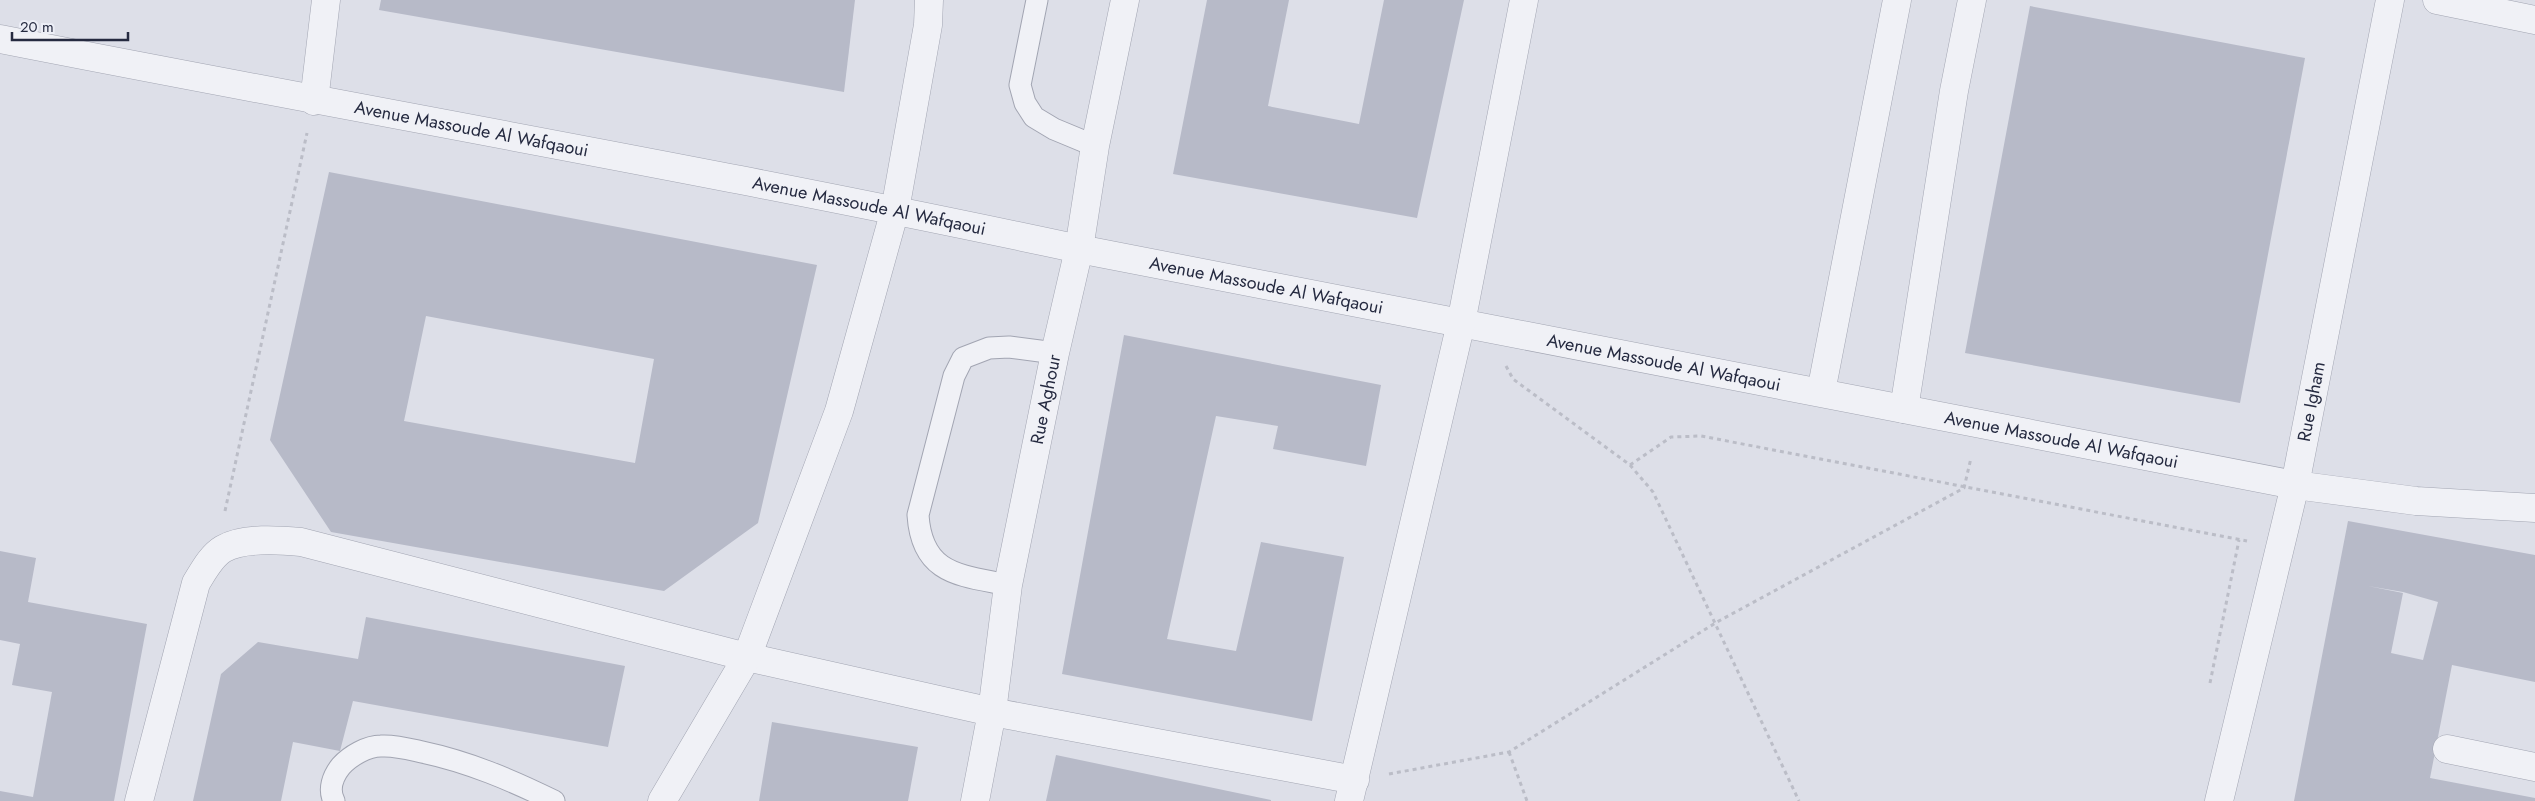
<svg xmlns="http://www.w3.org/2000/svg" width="2535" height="801" font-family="Jost,sans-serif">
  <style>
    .building { fill: #b7bac8; fill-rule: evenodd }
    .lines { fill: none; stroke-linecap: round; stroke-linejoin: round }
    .lane-casing { stroke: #a2a5b2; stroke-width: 23 }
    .street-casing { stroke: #a2a5b2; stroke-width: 29 }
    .path { stroke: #bbbdc7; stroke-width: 3; stroke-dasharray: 4 4; stroke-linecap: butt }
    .lane { stroke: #f0f1f6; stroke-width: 21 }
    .street { stroke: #f0f1f6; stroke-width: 28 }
    .labels { text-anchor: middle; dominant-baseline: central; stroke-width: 5; stroke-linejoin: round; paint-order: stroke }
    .street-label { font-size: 18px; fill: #252a40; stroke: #eceef6 }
  </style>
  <rect width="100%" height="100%" fill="#dddfe8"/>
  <!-- building -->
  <g class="building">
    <path d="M 381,0 L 855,0 L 844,92 L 379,10 Z"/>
    <path d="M 1207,0 L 1289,0 L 1268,106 L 1359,124 L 1384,0 L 1464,0 L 1417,218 L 1173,174 Z"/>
    <path d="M 2030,6 L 2305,58 L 2240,403 L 1965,353 Z"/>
    <path d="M 329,172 L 817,265 L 758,523 L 664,591 L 331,532 L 270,440 ZM 426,316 L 654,359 L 635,463 L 404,421 Z"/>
    <path d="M 1124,335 L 1381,385 L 1366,466 L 1273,449 L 1278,426 L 1216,416 L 1167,639 L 1236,651 L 1261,542 L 1344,557 L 1312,721 L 1062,674 Z"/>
    <path d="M 2348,521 L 2535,555 L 2535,682 L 2452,665 L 2430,778 L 2535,798 L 2535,801 L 2294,801 ZM 2368,586 L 2403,592 L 2438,602 L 2423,660 L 2391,653 L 2403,593 Z"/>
    <path d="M 0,551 L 36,558 L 28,602 L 147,624 L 114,801 L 0,801 L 0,791 L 33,797 L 52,692 L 12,685 L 20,644 L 0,640 Z"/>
    <path d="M 366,617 L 625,666 L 608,747 L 353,701 L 340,751 L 293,742 L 281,801 L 193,801 L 221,674 L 258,642 L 358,659 Z"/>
    <path d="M 772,722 L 918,747 L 908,801 L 759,801 Z"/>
    <path d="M 1056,755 L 1271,800 L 1271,801 L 1046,801 Z"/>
  </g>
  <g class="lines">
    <!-- lane casing -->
    <g class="lane-casing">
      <g id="lane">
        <path d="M 1037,0 L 1020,85 L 1025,103 L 1034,117 L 1054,129 L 1095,146"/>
        <path d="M 1008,585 C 960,575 922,575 918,515 L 954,376 L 963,358 L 989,348 L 1009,347 L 1055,353"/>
        <path d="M 334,801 C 328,789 333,776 341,766 C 350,756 367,746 381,746 C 395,745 409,749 422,752 C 469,762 511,780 554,801"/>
      </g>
    </g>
    <!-- street casing -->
    <g class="street-casing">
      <g id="street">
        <path d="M 2437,0 L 2535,20"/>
        <path id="s1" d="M 0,39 C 360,110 721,172 1079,249 L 2295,485 L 2416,501 L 2535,508"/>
        <path d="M 314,101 L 326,0"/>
        <path d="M 1821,392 L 1897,0"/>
        <path d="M 1904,409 L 1954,91 L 1972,0"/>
        <path d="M 2447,749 L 2535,767"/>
        <path d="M 139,801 L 196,583 C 203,572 211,556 223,549 C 243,537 280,540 301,542 L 747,657 L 992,712 L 1355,780"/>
        <path d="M 662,801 L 747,657 L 839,411 L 895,210 L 928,25 L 929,0"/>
        <path id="s2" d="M 975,801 L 992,712 L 1008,585 L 1055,353 L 1079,249 L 1095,146 L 1125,0"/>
        <path d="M 1349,801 L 1461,323 L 1524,0"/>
        <path id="s3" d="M 2219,801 L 2295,485 L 2390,0"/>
      </g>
    </g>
    <!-- path -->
    <g class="path">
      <path d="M 1506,366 L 1513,379 L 1630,465 L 1653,492 L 1799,801"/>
      <path d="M 1630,465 L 1671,437 L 1701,436 L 2247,541"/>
      <path d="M 225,511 L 307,133"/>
      <path d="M 2210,683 L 2239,540"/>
      <path d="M 1509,752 L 1527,801"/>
      <path d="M 1389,774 L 1509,752 L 1717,622 L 1964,488 L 1971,458"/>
    </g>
    <!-- lane -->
    <use href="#lane" class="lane"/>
    <!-- street -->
    <use href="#street" class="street"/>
  </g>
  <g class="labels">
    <!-- street labels -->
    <g class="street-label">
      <text stroke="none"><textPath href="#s1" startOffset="480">Avenue Massoude Al Wafqaoui</textPath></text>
      <text stroke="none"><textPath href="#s1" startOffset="885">Avenue Massoude Al Wafqaoui</textPath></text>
      <text stroke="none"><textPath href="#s1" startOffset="1290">Avenue Massoude Al Wafqaoui</textPath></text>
      <text stroke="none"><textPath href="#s1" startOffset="1695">Avenue Massoude Al Wafqaoui</textPath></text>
      <text stroke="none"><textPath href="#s2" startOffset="408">Rue Aghour</textPath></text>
      <text stroke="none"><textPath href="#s3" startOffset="410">Rue Igham</textPath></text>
      <text stroke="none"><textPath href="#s1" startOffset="2100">Avenue Massoude Al Wafqaoui</textPath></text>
    </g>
  </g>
  <!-- scale -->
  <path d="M12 32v8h116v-8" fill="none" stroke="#252a40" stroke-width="2.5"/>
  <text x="20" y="32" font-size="15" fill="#252a40" stroke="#eceef6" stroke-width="4" paint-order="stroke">20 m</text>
</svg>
